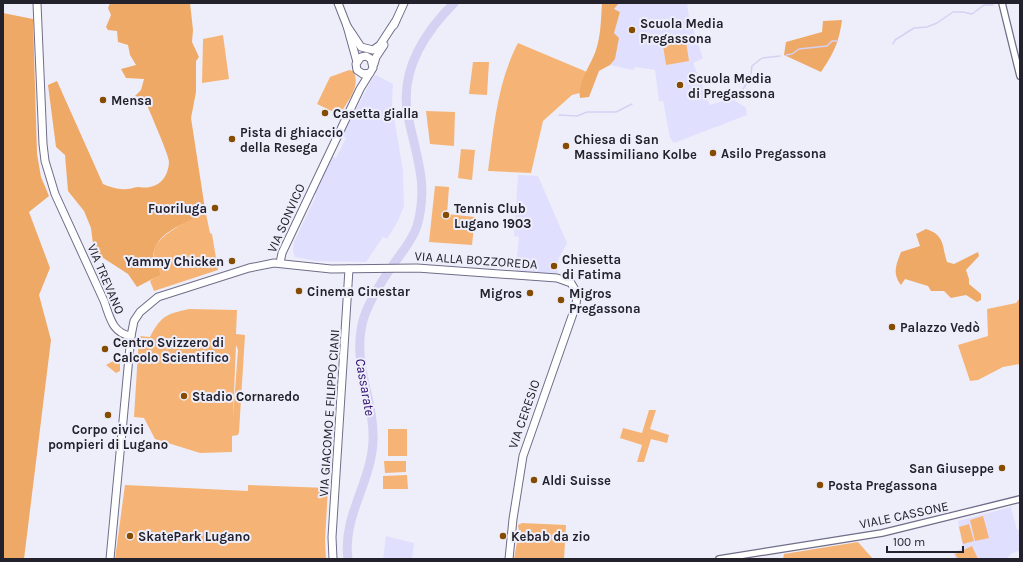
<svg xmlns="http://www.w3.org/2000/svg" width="1023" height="562" font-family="Karla,sans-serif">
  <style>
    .built { fill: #e1dffe }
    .green { fill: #f5b476; fill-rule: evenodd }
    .forest { fill: #efa966 }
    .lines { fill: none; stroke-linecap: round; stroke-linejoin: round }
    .stream { stroke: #d4d1f3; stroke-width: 1.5 }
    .river { stroke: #d4d1f3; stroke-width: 9 }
    .minor-casing { stroke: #6f6d88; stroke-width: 8 }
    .major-casing { stroke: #6f6d88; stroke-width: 9 }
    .minor { stroke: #fff; stroke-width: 5.5 }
    .major { stroke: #fff; stroke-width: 7 }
    .poi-dot { fill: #854c00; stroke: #eeeefa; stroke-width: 1.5 }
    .labels { text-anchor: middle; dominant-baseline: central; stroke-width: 4; stroke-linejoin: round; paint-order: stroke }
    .poi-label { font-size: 13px; font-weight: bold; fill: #22212c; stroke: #eeeefa; text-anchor: start }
    .street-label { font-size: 13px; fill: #22212c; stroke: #eeeefa }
    .water-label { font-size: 14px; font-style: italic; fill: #2f0e6e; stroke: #eeeefa }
  </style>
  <rect width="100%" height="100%" fill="#eeeefa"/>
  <!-- built -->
  <g class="built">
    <path d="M 619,3 L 687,3 L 689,17 L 703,58 L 693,63 L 710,105 L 731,98 L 746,108 L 747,115 L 674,143 L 670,138 L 663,101 L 659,101 L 655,70 L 635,67 L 633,70 L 610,65 L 615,59 L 614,33 L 620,12 L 614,9 Z"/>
    <path d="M 376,75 L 393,84 L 392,105 L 403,171 L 404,206 L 398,221 L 387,239 L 383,237 L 366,262 L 316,261 L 295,257 L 293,252 L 294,242 L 316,196 L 315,192 L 332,156 L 336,158 L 346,138 L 342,136 L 373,77 Z"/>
    <path d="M 518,175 L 538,176 L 567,243 L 558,260 L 557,278 L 515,275 L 519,237 L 514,236 Z"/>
    <path d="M 1011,507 L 1017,530 L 1020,529 L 1020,550 L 1011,554 L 1006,559 L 956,559 L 953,553 L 963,548 L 958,521 Z"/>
    <path d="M 386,536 L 414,543 L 412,559 L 383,559 Z"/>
  </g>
  <!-- green -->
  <g class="green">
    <path d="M 223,35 L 229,79 L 202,83 L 203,39 Z"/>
    <path d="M 686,41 L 689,61 L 666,65 L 663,45 Z"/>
    <path d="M 518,43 L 587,72 L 580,93 L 572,95 L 543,121 L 531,173 L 488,171 C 494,127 497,83 518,43 Z"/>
    <path d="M 473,62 L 489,62 L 487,95 L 469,94 Z"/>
    <path d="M 349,70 L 353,71 C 362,86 347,101 340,115 L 317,104 L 330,77 Z"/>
    <path d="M 426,111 L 455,112 L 454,146 L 430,144 Z"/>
    <path d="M 461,149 L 475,150 L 472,180 L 458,178 Z"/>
    <path d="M 435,186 L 449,187 L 447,214 L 475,217 L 472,245 L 429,242 Z"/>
    <path d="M 205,209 L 210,233 L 212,234 L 218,270 L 154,291 L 150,281 L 160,274 C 159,267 154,262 154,254 C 153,234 194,221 205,209 Z"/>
    <path d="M 1020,298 L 1020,364 L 1003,367 L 978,380 L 970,381 L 958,345 L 988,336 L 987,309 L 1016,303 Z"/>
    <path d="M 189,309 L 237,310 L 236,334 L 245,335 L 239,432 L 238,435 L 232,436 L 232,452 L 200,453 L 155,439 L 144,418 L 134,417 L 139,336 L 150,337 C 161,316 166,314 189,309 ZM 236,345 L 238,350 L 233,417 Z"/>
    <path d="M 120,357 L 120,371 L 116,373 L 106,365 Z"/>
    <path d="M 649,410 L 656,410 L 650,429 L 669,435 L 667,443 L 651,439 L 644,462 L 637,462 L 642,445 L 620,438 L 623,428 L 642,433 Z"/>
    <rect x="388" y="429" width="19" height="27"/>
    <path d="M 384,461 L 406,461 L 406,472 L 385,473 Z"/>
    <path d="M 407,475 L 408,489 L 383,489 L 383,476 Z"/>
    <path d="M 125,485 L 248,491 L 248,485 L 328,488 L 325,540 L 326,559 L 115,559 Z"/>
    <path d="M 983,516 L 989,538 L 975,541 L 970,520 Z"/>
    <path d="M 522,523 L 566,525 L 564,559 L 514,559 L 519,531 L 518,525 Z"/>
    <path d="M 969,524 L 974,541 L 963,544 L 959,527 Z"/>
    <path d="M 858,542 L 873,559 L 783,559 L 784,554 Z"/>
    <path d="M 972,546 L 978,559 L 958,559 L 955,554 Z"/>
  </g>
  <!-- forest -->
  <g class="forest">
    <path d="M 110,3 L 190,3 L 193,30 L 192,42 L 199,57 L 196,61 L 196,92 L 191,118 L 205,209 C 191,225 161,227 154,251 C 151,260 161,266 160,275 L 137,287 L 128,274 L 94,252 L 91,228 L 84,211 L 68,191 L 65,155 L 56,147 L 48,85 L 57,81 L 103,184 C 110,187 119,190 127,189 C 131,189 135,187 139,187 C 156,190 168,180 169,162 C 169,155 148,108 144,98 L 135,96 L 141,90 L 144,79 L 126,78 L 121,69 L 136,65 L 130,55 L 128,45 L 118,42 L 117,31 L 108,30 L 106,27 L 111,15 L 108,8 Z"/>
    <path d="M 602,3 L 619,3 L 614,9 L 620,12 L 614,33 L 619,38 L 615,59 L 610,65 L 599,71 L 589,97 L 580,98 C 578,81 591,65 596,50 C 601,35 601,18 602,3 Z"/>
    <path d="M 3,13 L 33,19 L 37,154 L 41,177 L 49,196 L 29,212 L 50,268 L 39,295 L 51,340 L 24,559 L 3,559 Z"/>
    <path d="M 842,20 C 839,42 834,53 821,72 L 784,55 L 786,42 L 822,32 L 823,21 Z"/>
    <path d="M 926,229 C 945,235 942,246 947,262 L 954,264 L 978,252 L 979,256 L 966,270 L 969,279 L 969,284 L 981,294 L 981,300 L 977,302 L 966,295 L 951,298 L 944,291 L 931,291 L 928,286 L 905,279 L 901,285 C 892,274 896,265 901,252 L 920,246 L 916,234 Z"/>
  </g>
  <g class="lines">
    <!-- stream -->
    <g class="stream">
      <path d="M 893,44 L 895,40 L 914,28 L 927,27 L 937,23 L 953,12 L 963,12 L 972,14 L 984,5 L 993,5"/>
      <path d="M 786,55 L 792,54 L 799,49 L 827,46 L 832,41 L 838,41"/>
      <path d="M 751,74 L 752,66 L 762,58 L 780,56"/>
      <path d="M 733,97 L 743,89 L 749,80"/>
      <path d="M 408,114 L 415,113"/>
      <path d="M 559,115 L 577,116 L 587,112 L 616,112 L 632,104"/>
    </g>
    <!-- river -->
    <path class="river" d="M 348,559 C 342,517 371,483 373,442 C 375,397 350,363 364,317 C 371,297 383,279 395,262 C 403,251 413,239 417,226 C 429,184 416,156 408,116 C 399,71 424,33 454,3"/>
    <!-- minor casing -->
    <g class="minor-casing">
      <g id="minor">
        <path d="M 1002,3 L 1020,76"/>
        <path d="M 719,559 L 882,533 L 1020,499"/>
      </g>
    </g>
    <!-- major casing -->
    <g class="major-casing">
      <g id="major">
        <path d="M 37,3 L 43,144 L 45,161 L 55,194 L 104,301 C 110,317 112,333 131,336"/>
        <path d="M 338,3 L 347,26 L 357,62"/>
        <path d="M 394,25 L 404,3"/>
        <path d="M 347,26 L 361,47 L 373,50 L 380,45 L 395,22"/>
        <path d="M 374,64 L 376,57 L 384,45"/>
        <path d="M 280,263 L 282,253 L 360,89 L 373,68 L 371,59 L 366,56 L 361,57 L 356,64 L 357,70 L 363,74 L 370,73"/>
        <path d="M 110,559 L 131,336 L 134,321 L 140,312 L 158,297 L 249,268 L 274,263 L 331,269 L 417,268 L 557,278 L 571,283 L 574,288 L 577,295 L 576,305 L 523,456 L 513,519 L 509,559"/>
        <path d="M 333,559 L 332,537 L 349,269"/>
      </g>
    </g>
    <!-- minor -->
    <use href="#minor" class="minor"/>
    <!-- major -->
    <use href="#major" class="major"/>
  </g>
  <!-- markers -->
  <g class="poi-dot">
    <circle cx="632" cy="30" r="4"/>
    <circle cx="680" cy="85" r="4"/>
    <circle cx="103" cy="100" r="4"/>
    <circle cx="325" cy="113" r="4"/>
    <circle cx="232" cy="139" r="4"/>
    <circle cx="566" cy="146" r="4"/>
    <circle cx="713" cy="153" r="4"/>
    <circle cx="215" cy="208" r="4"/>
    <circle cx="446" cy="215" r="4"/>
    <circle cx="232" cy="261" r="4"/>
    <circle cx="554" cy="266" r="4"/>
    <circle cx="299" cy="291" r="4"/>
    <circle cx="530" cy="293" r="4"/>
    <circle cx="561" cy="300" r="4"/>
    <circle cx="892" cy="327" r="4"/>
    <circle cx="105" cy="349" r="4"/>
    <circle cx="184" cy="396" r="4"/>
    <circle cx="108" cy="415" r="4"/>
    <circle cx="1002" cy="468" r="4"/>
    <circle cx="534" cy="480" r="4"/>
    <circle cx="820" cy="485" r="4"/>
    <circle cx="130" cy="536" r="4"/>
    <circle cx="503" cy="536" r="4"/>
  </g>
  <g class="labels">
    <!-- poi labels -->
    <g class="poi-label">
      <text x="640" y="23">Scuola Media<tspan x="640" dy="15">Pregassona</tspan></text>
      <text x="688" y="78">Scuola Media<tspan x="688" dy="15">di Pregassona</tspan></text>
      <text x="111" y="100">Mensa</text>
      <text x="333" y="113">Casetta gialla</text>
      <text x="240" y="132">Pista di ghiaccio<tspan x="240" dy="15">della Resega</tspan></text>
      <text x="574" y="139">Chiesa di San<tspan x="574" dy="15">Massimiliano Kolbe</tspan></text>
      <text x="721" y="153">Asilo Pregassona</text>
      <text x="207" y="208" text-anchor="end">Fuoriluga</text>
      <text x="454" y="208">Tennis Club<tspan x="454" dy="15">Lugano 1903</tspan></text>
      <text x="562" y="259">Chiesetta<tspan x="562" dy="15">di Fatima</tspan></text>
      <text x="224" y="261" text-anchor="end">Yammy Chicken</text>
      <text x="307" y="291">Cinema Cinestar</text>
      <text x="522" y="293" text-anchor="end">Migros</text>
      <text x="569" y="293">Migros<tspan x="569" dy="15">Pregassona</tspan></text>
      <text x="900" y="327">Palazzo Vedò</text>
      <text x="113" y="342">Centro Svizzero di<tspan x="113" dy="15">Calcolo Scientifico</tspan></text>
      <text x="192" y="396">Stadio Cornaredo</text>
      <text x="108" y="429" text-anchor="middle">Corpo civici<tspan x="108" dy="15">pompieri di Lugano</tspan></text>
      <text x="994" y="468" text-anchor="end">San Giuseppe</text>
      <text x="542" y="480">Aldi Suisse</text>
      <text x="828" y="485">Posta Pregassona</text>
      <text x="138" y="536">SkatePark Lugano</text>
      <text x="511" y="536">Kebab da zio</text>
    </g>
    <!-- street labels -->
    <g class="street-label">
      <text transform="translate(286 218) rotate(-66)">VIA SONVICO</text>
      <text transform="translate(476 260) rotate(4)">VIA ALLA BOZZOREDA</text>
      <text transform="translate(106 279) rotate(67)">VIA TREVANO</text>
      <text transform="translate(329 413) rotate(-86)">VIA GIACOMO E FILIPPO CIANI</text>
      <text transform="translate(524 414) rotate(-71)">VIA CERESIO</text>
      <text transform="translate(904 515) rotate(-12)">VIALE CASSONE</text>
    </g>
    <!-- water labels -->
    <g class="water-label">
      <text transform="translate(365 387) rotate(80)">Cassarate</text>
    </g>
  </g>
  <!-- border -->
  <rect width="1023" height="562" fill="none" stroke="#22212c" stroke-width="8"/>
  <!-- scale -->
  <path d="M887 546v6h76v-6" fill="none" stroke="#22212c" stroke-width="2"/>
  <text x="893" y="546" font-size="12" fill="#22212c" stroke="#eeeefa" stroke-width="3" paint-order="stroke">100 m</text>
</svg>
